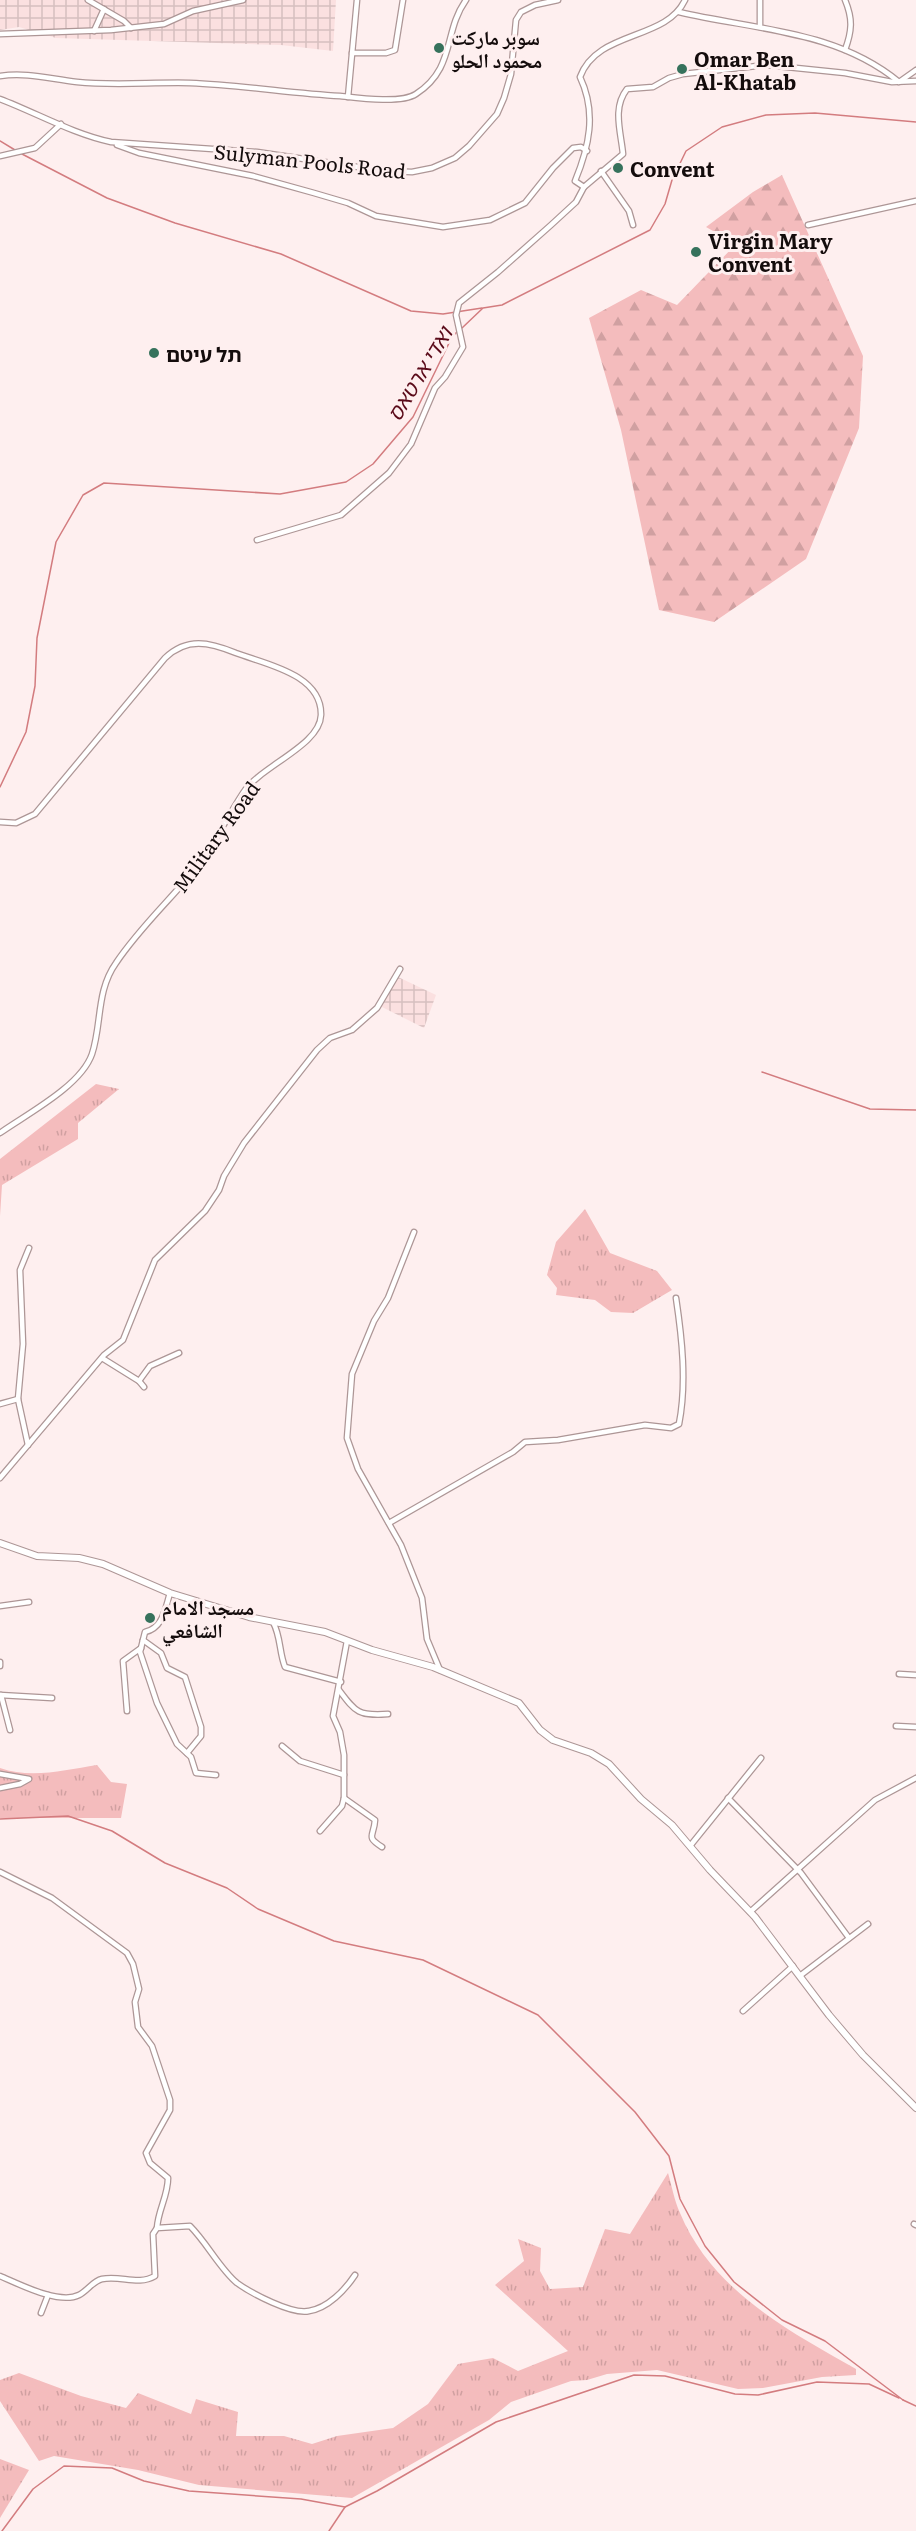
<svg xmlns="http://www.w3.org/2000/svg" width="916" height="2531" font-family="Literata,'Noto Naskh Arabic','Noto Sans Hebrew',serif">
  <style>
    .industrial { fill: url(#industrial-grid) }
    .grass { fill: url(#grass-tufts) }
    .forest { fill: url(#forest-firs) }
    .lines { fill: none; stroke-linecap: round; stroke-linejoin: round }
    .stream { stroke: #d37c7f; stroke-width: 1.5 }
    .minor-casing { stroke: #ad9696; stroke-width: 7 }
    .tertiary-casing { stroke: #ad9696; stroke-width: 8 }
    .minor { stroke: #fff; stroke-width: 4.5 }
    .tertiary { stroke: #fff; stroke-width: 6 }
    .poi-dot { fill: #36725c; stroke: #feefef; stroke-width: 2 }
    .labels { text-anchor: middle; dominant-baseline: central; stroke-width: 6; stroke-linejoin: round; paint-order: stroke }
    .poi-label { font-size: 20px; font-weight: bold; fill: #140c0c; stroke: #feefef; text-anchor: start }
    .street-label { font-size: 20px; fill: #140c0c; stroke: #feefef }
    .water-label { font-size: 21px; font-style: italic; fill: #5a0a19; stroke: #feefef }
  </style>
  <defs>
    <pattern id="industrial-grid" width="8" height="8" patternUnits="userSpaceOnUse" patternTransform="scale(1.5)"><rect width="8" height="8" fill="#fbe0e0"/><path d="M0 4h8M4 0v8" fill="none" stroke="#d6bfbf"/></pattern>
    <pattern id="grass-tufts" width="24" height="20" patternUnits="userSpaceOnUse" patternTransform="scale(1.5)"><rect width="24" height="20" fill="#f4bcbd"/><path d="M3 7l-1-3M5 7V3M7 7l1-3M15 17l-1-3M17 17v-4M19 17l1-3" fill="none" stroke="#d0a0a1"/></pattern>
    <pattern id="forest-firs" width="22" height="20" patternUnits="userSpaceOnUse" patternTransform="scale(1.5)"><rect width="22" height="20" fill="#f4bcbd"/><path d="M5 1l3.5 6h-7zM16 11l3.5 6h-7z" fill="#d0a0a1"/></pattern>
  </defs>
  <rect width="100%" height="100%" fill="#feefef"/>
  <!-- industrial -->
  <g class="industrial">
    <path d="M 0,0 L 336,0 L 333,51 L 281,45 L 56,38 L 19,27 L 0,30 Z"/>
    <path d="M 398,977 L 436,995 L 424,1028 L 378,1005 Z"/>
  </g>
  <!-- grass -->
  <g class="grass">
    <path d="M 96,1084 L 119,1089 L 78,1123 L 78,1139 L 2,1185 L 0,1216 L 0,1159 Z"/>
    <path d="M 585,1209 L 610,1253 L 657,1271 L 672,1290 L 633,1313 L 611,1312 L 595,1300 L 556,1295 L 557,1288 L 547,1275 L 556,1242 Z"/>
    <path d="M 97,1765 L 111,1782 L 127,1784 L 121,1818 L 0,1818 L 0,1768 C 31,1779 65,1770 97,1765 Z"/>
    <path d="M 668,2173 C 672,2186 674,2200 680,2213 C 712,2290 787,2330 856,2369 L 856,2375 L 822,2377 L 763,2388 L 738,2389 L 657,2370 L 607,2374 L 587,2380 L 571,2381 L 511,2402 L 489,2420 L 352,2498 L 199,2485 L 138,2470 L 54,2456 L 39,2461 L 0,2401 L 0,2380 L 19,2373 L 81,2396 L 126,2408 L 138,2393 L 191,2414 L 196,2399 L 238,2412 L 236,2436 L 284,2436 L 312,2444 L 337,2436 L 393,2428 L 428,2404 L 458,2364 L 493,2358 L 518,2371 L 568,2351 L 495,2285 L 524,2261 L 518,2239 L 541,2248 L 540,2271 L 550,2289 L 583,2287 L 605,2229 L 630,2234 Z"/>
    <path d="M 0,2459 L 29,2470 L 0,2518 Z"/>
  </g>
  <!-- forest -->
  <path class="forest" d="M 782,175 L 863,356 L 859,428 L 806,559 L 714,622 L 659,610 L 621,430 L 589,318 L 641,290 L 677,305 L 736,244 L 706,227 L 753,192 Z"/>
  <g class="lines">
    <!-- stream -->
    <g class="stream">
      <path d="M 0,141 L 15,150"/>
      <path d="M 22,154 L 107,198 L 175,223 L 281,254 L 411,311 L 443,314 L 482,308"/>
      <path d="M 462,328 L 483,308 L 502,305 L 650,230 L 665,204 L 672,180 L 686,151 L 722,127 L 766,115 L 815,113 L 916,122"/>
      <path d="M 0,787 L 26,732 L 35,686 L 37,638 L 56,542 L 83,495 L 104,483 L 280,494 L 346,482 L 373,464 L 413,417 L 452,337 L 458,331"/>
      <path d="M 762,1072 L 870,1109 L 916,1110"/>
      <path d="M 0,1819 L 68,1816 L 112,1831 L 165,1863 L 227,1888 L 258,1909 L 334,1941 L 423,1960 L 538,2015 L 635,2112 L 669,2156 L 680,2199 L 705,2246 L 734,2282 L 782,2320 L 825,2341 L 903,2400"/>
      <path d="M 903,2400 L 916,2406"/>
      <path d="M 2,2531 L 33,2489 L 64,2466 L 112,2468 L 144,2481 L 189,2491 L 301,2499 L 345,2507 L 377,2491 L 496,2422 L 634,2375 L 665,2376 L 735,2394 L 758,2395 L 817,2382 L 869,2384 L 899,2398"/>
      <path d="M 329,2531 L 345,2507"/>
    </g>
    <!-- minor casing -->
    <g class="minor-casing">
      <g id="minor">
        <path d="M 88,0 L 124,21 L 131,28"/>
        <path d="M 685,0 C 666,41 597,30 580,77 C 597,113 589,147 575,181 L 584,187 L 623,154 C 621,132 612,108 627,89 L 653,87 L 669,78 L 683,74 L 767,65 L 845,73 L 892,82 L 916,81"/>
        <path d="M 760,0 L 760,27"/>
        <path d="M 679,12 C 755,30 836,30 899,82 L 916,70"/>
        <path d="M 94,31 L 104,9"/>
        <path d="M 0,34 L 111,30 L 164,24 L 193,11 L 243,0"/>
        <path d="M 845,50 C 852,31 853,19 845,0"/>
        <path d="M 352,53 L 386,53 L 395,50 L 403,0"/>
        <path d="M 0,76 C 27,72 50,79 77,82 C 113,86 153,82 190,83 C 241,85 290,93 340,96 C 358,98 401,104 416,94 C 456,68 443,32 466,0"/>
        <path d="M 348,97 L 357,0"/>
        <path d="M 0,99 C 37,113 73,134 111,142 L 257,152 L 385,171 L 412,172 L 432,168 L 455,158 L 469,146 L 497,114 L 504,98 L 511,74 L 516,20 L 521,12 L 535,5 L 558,0"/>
        <path d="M 117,145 L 139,153 L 253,176 L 314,193 L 348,203 L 376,216 L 443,227 L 490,220 L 525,203 L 553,168 L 573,148 L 581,147 L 587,151"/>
        <path d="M 0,156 L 35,148 L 61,124"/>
        <path d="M 601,171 L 629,211 L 633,225"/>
        <path d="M 808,225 L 916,201"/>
        <path d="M 257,540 L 341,515 L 389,473 L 411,444 L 435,388 L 445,377 L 463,347 L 456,315 L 459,303 L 498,272 L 551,225 L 576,202 L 584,187"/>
        <path d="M 0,822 L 16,823 L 35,814 L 165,658 C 187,637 209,642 236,653 C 265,664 322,674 321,715 C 320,746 260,766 243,793 C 226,819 212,848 192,873 C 167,903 138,930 116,963 C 96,991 102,1024 92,1054 C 81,1086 27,1114 0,1133"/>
        <path d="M 414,1232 L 388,1298 L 374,1321 L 352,1374 L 347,1438 L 358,1469 L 401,1545 L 422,1598 L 427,1639 L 440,1670"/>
        <path d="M 102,1358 L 139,1381 L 144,1387"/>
        <path d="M 139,1381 L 150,1366 L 179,1353"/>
        <path d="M 0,1404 L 18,1399"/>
        <path d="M 28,1445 L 18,1399 L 23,1344 L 20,1270 L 29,1248"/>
        <path d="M 0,1478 L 104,1355 L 123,1340 L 155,1260 L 205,1211 L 219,1190 L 224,1176 L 244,1143 L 317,1050 L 330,1038 L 352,1030 L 377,1008 L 400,969"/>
        <path d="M 389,1523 L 513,1452 L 525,1442 L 558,1440 L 645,1425 L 671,1428 L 679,1424 C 687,1383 682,1338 676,1298"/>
        <path d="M 170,1593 C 165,1609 163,1628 145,1632 L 140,1652 L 157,1703 L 177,1744 L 191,1757 L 196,1773 L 216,1775"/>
        <path d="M 0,1606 L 29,1602"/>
        <path d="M 273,1622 C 281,1637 279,1652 285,1667 L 341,1682"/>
        <path d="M 143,1640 L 161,1653 L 167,1668 L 185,1677 L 201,1727 L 201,1736 L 187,1753"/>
        <path d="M 0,1662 L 0,1666"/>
        <path d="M 899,1674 L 916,1675"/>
        <path d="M 339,1690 C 356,1713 359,1716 388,1714"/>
        <path d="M 0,1695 L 52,1698"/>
        <path d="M 1,1695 L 10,1730"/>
        <path d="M 127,1711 L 123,1661 L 141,1648"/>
        <path d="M 896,1726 L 916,1727"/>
        <path d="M 282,1746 L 300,1761 L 344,1775"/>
        <path d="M 0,1774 L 29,1779 L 20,1784 L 0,1788"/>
        <path d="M 344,1798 L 375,1820 C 374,1837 365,1836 382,1847"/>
        <path d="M 728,1798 L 801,1873 L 849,1938"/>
        <path d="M 320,1831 L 342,1806 L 344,1798 L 344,1755 L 340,1732 L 333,1716 L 347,1641"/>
        <path d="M 690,1846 L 761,1758"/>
        <path d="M 0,1872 L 52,1898 L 127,1953 L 133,1964 L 139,1989 L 135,2002 L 138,2027 L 152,2046 L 170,2100 L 170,2110 L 146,2153 L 150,2163 L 168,2178 C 168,2196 158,2210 157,2228"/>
        <path d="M 750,1912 L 875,1800 L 916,1778"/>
        <path d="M 801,1975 L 868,1924"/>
        <path d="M 743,2011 L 793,1966"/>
        <path d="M 914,2224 L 916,2225"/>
        <path d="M 0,2276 C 19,2284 59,2305 79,2295 C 87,2291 93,2281 102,2279 C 121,2275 138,2286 155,2276 L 153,2234 L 157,2228 L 190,2226 C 207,2243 220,2269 237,2283 C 251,2293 292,2315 309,2311 C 328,2308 345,2290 355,2275"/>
        <path d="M 41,2313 L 48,2295"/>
      </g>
    </g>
    <!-- tertiary casing -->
    <g class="tertiary-casing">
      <path id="tertiary" d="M 0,1543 L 37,1556 L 79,1558 L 103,1564 L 170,1593 L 249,1617 L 325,1632 L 372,1650 L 433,1667 L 519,1703 L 540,1730 L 553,1740 L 591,1753 L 609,1764 L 641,1799 L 672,1825 L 710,1870 L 755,1917 L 829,2015 L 863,2055 L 916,2108"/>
    </g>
    <!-- minor -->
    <use href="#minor" class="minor"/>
    <!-- tertiary -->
    <use href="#tertiary" class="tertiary"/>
  </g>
  <!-- markers -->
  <g class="poi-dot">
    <circle cx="439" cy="48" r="6"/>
    <circle cx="682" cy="69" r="6"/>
    <circle cx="618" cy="168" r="6"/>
    <circle cx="696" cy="252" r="6"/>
    <circle cx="154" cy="353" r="6"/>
    <circle cx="150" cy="1618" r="6"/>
  </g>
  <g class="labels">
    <!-- poi labels -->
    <g class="poi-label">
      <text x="451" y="36">سوبر ماركت<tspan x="451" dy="23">محمود الحلو</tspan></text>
      <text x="694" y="58">Omar Ben<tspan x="694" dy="23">Al-Khatab</tspan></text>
      <text x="630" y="168">Convent</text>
      <text x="708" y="240">Virgin Mary<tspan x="708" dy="23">Convent</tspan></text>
      <text x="166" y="353">תל עיטם</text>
      <text x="162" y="1606">مسجد الامام<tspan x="162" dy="23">الشافعي</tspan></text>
    </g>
    <!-- street labels -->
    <g class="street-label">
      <text transform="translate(310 160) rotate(6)">Sulyman Pools Road</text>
      <text transform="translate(215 836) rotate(-54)">Military Road</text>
    </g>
    <!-- water labels -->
    <g class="water-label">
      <text transform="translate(418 373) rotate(-59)">ואדי ארטאס</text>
    </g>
  </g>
</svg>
